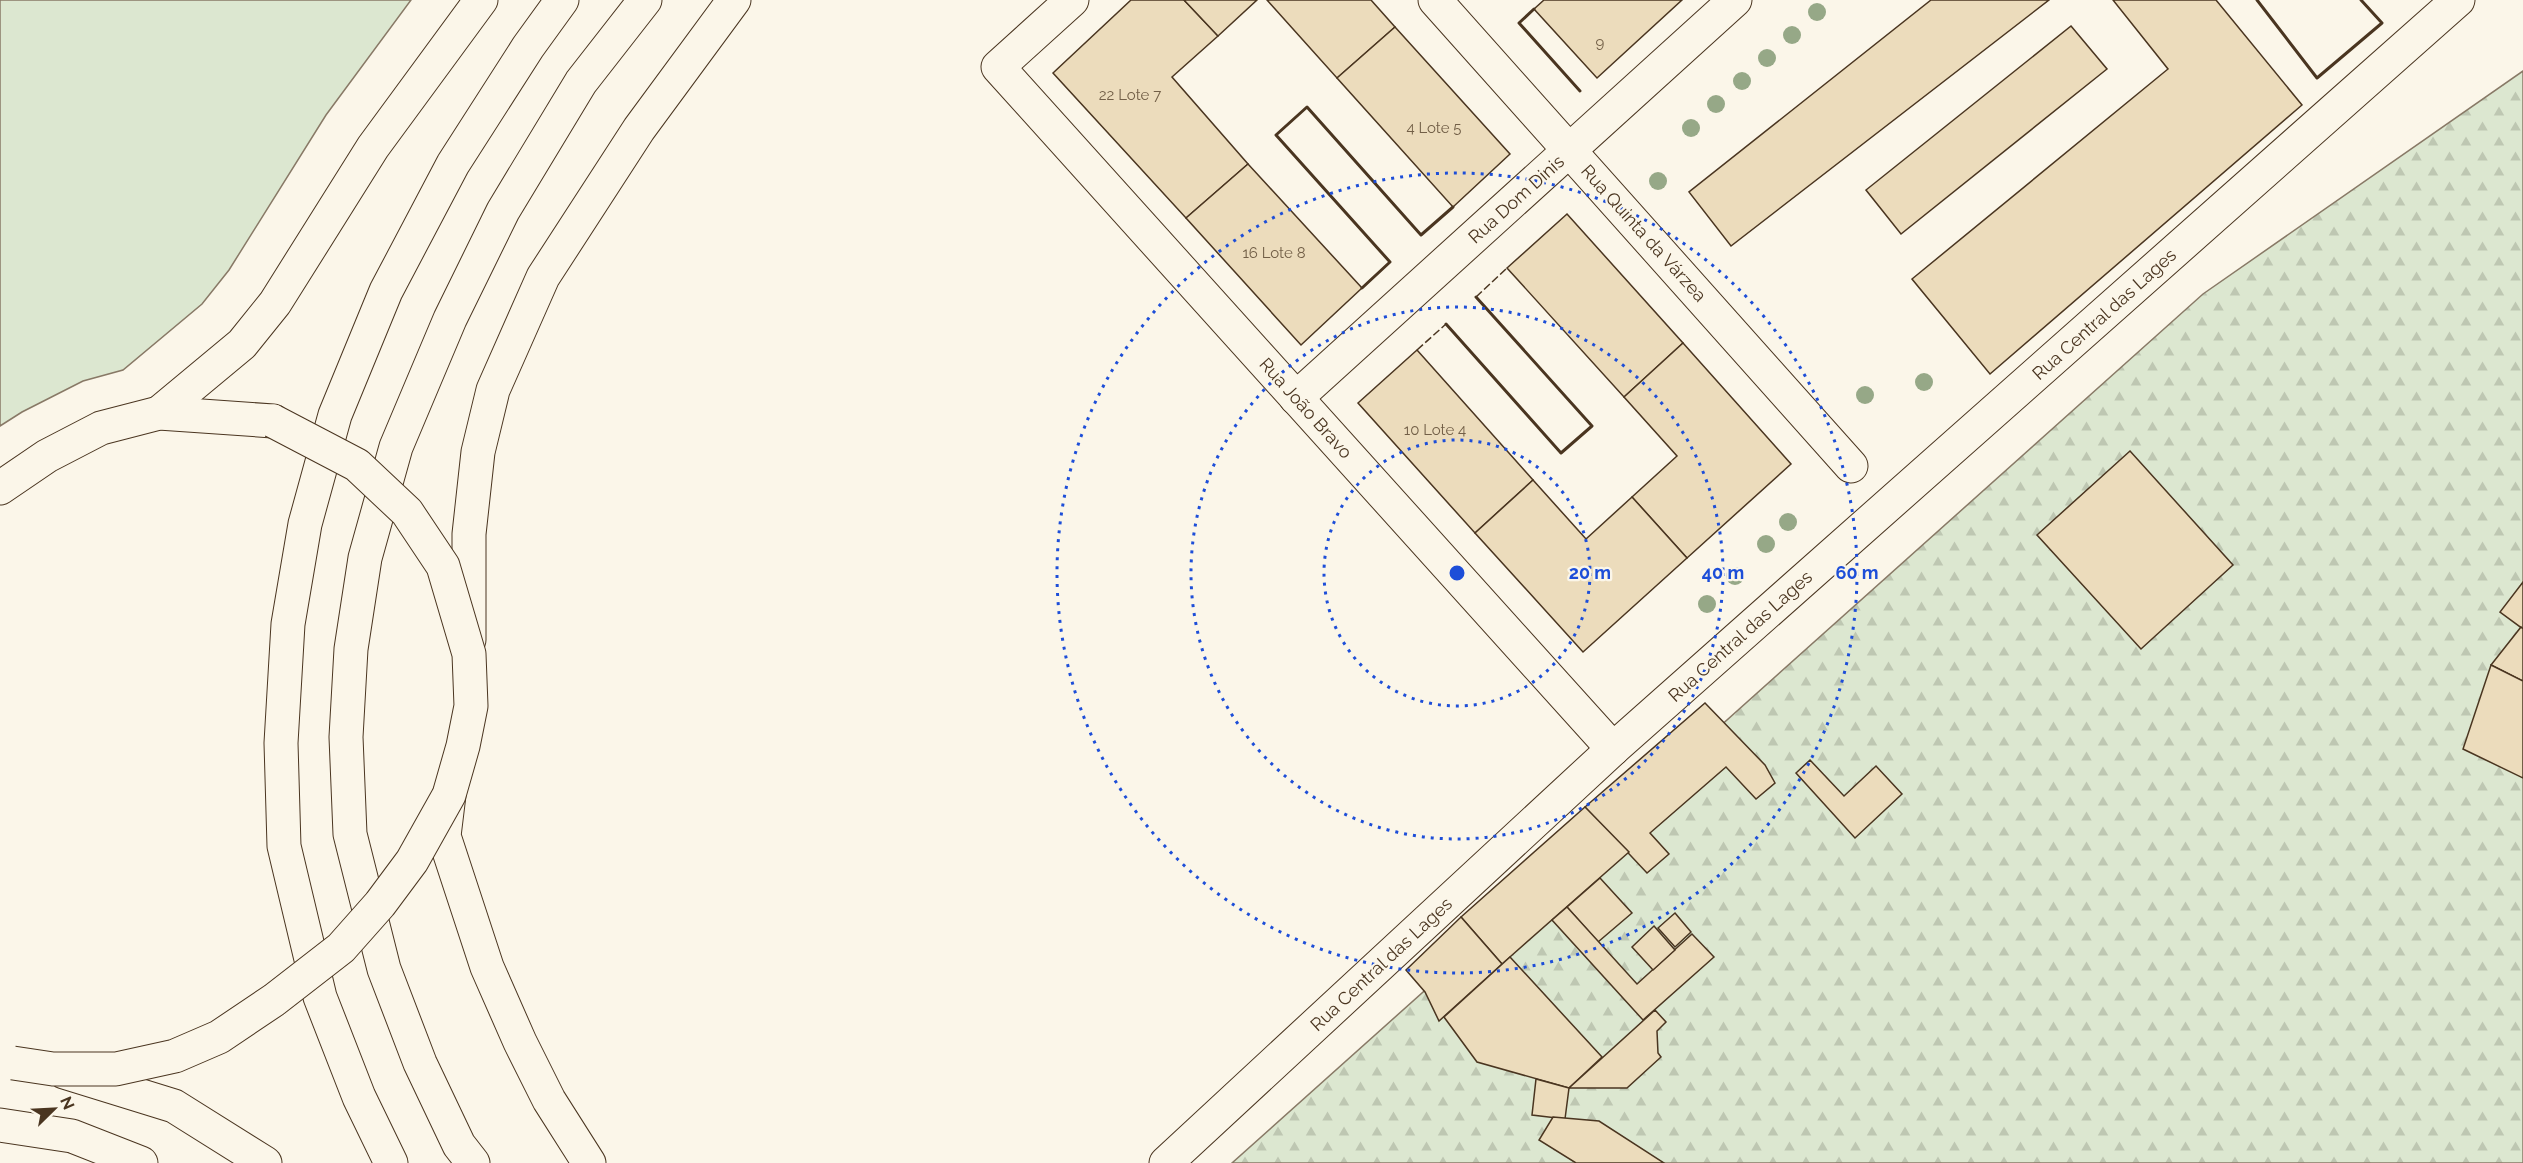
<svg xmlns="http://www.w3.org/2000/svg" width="2523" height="1163" font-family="Raleway,sans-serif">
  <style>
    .green { fill: #dce7d0; stroke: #887966; stroke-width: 1.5 }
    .forest { fill: url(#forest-firs); stroke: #887966; stroke-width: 1.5 }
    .building { fill: #ecdcbc; stroke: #4a3520; stroke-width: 1.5 }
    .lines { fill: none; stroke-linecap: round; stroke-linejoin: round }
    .street-casing { stroke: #4a3520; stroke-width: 35 }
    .secondary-casing { stroke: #4a3520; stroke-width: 35 }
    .highway-casing { stroke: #4a3520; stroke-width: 35 }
    .street { stroke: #fbf6e9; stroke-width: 33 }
    .secondary { stroke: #fbf6e9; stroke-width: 33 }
    .highway { stroke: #fbf6e9; stroke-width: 33 }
    .highway-bridge-casing { stroke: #4a3520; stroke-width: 35; stroke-linecap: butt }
    .highway-bridge { stroke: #fbf6e9; stroke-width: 33 }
    .fence { stroke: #4a3520; stroke-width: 1.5; stroke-dasharray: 8 3; stroke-linecap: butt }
    .wall { stroke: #4a3520; stroke-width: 3 }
    .tree { fill: #96a887 }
    .ring { fill: none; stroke: #1d4ed8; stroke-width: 3; stroke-dasharray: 3 6 }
    .labels { text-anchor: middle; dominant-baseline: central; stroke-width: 4.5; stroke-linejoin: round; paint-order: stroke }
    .number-label { font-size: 15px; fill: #725f47 }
    .street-label { font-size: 18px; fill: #4a3520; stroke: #fbf6e9 }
    .centre { fill: #1d4ed8; stroke: #fbf6e9; stroke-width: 3 }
    .ring-label { font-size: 18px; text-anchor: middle; font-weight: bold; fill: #1d4ed8; stroke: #fbf6e9; stroke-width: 4.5; stroke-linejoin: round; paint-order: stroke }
  </style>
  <defs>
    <pattern id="forest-firs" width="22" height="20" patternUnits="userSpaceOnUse" patternTransform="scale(1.5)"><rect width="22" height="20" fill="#dce7d0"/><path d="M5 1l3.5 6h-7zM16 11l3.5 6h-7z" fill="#bec7b2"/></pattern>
  </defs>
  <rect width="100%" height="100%" fill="#fbf6e9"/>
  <!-- green -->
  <path class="green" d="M 0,0 L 411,0 L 326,115 L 229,270 L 202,304 L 123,370 L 83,381 L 22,412 L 0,426 Z"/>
  <!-- forest -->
  <path class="forest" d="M 2523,71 L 2523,1163 L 1232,1163 L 2203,294 Z"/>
  <!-- building -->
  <g class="building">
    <path d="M 1131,0 L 1184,0 L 1218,36 L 1172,77 L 1248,164 L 1186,218 L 1053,73 Z"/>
    <path d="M 1184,0 L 1257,0 L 1218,36 Z"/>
    <path d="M 1267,0 L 1371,0 L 1395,27 L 1337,78 Z"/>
    <path d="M 1544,0 L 1682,0 L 1597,78 L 1534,9 Z"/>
    <path d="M 1931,0 L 2049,0 L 1731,246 L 1689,192 Z"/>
    <path d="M 2113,0 L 2216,0 L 2302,105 L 1990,374 L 1912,279 L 2168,69 Z"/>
    <path d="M 2071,26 L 2107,69 L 1901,234 L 1866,190 Z"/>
    <path d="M 1395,27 L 1510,154 L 1453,207 L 1337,78 Z"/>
    <path d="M 1248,164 L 1362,288 L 1301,345 L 1186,218 Z"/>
    <path d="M 1567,214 L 1683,343 L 1624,397 L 1507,268 Z"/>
    <path d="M 1683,343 L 1791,464 L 1687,558 L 1632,497 L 1677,456 L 1624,397 Z"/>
    <path d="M 1417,350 L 1533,480 L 1475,533 L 1358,403 Z"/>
    <path d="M 2130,451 L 2233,565 L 2141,649 L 2037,535 Z"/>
    <path d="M 1533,480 L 1586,539 L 1632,497 L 1687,558 L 1583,652 L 1475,533 Z"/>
    <path d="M 2523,582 L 2523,629 L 2500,612 Z"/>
    <path d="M 2521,627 L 2523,629 L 2523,681 L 2491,665 Z"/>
    <path d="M 2491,665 L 2523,681 L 2523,778 L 2463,749 Z"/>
    <path d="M 1705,703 L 1765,765 L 1775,783 L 1756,799 L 1726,767 L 1650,833 L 1669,854 L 1647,873 L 1585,807 Z"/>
    <path d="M 1810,760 L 1844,796 L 1876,766 L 1902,794 L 1855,838 L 1796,773 Z"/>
    <path d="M 1585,807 L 1629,852 L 1502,964 L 1461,917 Z"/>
    <path d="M 1600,878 L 1632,913 L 1598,942 L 1567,907 Z"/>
    <path d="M 1567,907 L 1637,984 L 1692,934 L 1714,957 L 1643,1020 L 1552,920 Z"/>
    <path d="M 1675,913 L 1691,932 L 1675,947 L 1658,928 Z"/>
    <path d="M 1461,917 L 1502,964 L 1439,1021 L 1425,992 L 1406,970 Z"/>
    <path d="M 1654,926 L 1675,950 L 1653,970 L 1632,947 Z"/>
    <path d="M 1510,957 L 1602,1057 L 1569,1088 L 1477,1062 L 1444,1017 Z"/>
    <path d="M 1655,1010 L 1666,1022 L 1657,1031 L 1658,1053 L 1661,1057 L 1627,1088 L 1569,1088 Z"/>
    <path d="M 1536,1079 L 1569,1088 L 1565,1119 L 1532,1115 Z"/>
    <path d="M 1553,1117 L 1599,1121 L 1664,1163 L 1576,1163 L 1539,1140 Z"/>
  </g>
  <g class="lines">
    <!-- street casing -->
    <g class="street-casing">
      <g id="street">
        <path d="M 1072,0 L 998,67 L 1613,749"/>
        <path d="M 1435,0 L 1851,466"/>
        <path d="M 1296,398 L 1735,0"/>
      </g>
    </g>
    <!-- secondary casing -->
    <g class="secondary-casing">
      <path id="secondary" d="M 1166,1163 L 1613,749 L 2458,0"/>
    </g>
    <!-- highway casing -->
    <g class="highway-casing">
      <g id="highway">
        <path d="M 159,413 L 242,344 L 275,303 L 373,147 L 481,0"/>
        <path d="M 0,488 L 47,456 L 101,428 L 159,413 L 273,421"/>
        <path d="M 469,640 L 469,534 L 478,452 L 493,390 L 543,277 L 639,129 L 734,0"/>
        <path d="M 449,795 L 444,836 L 487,967 L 520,1042 L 549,1100 L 589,1163"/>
        <path d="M 64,1072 L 174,1106 L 265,1163"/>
        <path d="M 0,1125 L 72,1136 L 141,1163"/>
        <path d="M 391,1163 L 359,1097 L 320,997 L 284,846 L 281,743 L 288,624 L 305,524 L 335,415 L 386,291 L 453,164 L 528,47 L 562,0"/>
        <path d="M 473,1163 L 459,1145 L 420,1063 L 384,969 L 350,834 L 346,737 L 351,649 L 365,558 L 396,447 L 450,319 L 503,211 L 581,82 L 645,0"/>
      </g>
    </g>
    <!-- street -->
    <use href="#street" class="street"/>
    <!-- secondary -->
    <use href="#secondary" class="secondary"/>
    <!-- highway -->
    <use href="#highway" class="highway"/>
    <!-- highway-bridge casing -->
    <g class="highway-bridge-casing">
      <path id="highway-bridge" d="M 13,1063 L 53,1069 L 116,1069 L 175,1056 L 219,1037 L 274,1000 L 341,948 L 380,904 L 412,861 L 449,795 L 463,746 L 471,706 L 469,654 L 443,566 L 407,512 L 357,465 L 273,421"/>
    </g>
    <!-- highway-bridge -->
    <use href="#highway-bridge" class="highway-bridge"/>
    <!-- fence -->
    <g class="fence">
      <path d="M 1476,297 L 1507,268"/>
      <path d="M 1417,350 L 1446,324"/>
    </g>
    <!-- wall -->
    <g class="wall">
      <path d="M 2257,0 L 2317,78 L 2382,23 L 2361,0"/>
      <path d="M 1534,9 L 1519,23 L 1580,91"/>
      <path d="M 1362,288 L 1390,262 L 1276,135 L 1307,107 L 1421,235 L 1453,207"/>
      <path d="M 1446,324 L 1561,453 L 1592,426 L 1476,297"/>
    </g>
  </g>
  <!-- trees -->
  <g class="tree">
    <circle cx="1817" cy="12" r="9"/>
    <circle cx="1792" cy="35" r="9"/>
    <circle cx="1767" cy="58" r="9"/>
    <circle cx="1742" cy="81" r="9"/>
    <circle cx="1716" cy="104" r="9"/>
    <circle cx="1691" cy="128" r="9"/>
    <circle cx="1658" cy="181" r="9"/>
    <circle cx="1924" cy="382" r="9"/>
    <circle cx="1865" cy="395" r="9"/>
    <circle cx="1788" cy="522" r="9"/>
    <circle cx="1766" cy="544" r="9"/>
    <circle cx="1735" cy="576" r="9"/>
    <circle cx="1707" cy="604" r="9"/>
  </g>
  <!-- distance rings -->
  <g class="ring">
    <circle cx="1457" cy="573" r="133"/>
    <circle cx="1457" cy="573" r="266"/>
    <circle cx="1457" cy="573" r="400"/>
  </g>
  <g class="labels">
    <!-- number labels -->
    <g class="number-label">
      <text x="1600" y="43">9</text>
      <text x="1130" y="95">22 Lote 7</text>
      <text x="1434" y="128">4 Lote 5</text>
      <text x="1274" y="253">16 Lote 8</text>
      <text x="1435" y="430">10 Lote 4</text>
    </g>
    <!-- street labels -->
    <g class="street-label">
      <text transform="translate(1516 199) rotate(-42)">Rua Dom Dinis</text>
      <text transform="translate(1644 233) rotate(48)">Rua Quinta da Várzea</text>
      <text transform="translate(2104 314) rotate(-42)">Rua Central das Lages</text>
      <text transform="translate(1306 408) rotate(48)">Rua João Bravo</text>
      <text transform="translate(1740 636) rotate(-42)">Rua Central das Lages</text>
      <text transform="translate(1381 964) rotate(-43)">Rua Central das Lages</text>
    </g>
  </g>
  <circle cx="1457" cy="573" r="9" class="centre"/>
  <g class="ring-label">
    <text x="1590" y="579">20 m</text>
    <text x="1723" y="579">40 m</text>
    <text x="1857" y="579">60 m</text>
  </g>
  <!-- north arrow -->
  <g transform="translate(54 1109) rotate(66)" stroke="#fbf6e9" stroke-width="4.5" paint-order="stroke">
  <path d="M0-4.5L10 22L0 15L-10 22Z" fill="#4a3520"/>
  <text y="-9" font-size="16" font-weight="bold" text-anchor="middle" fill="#4a3520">N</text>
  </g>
</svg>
